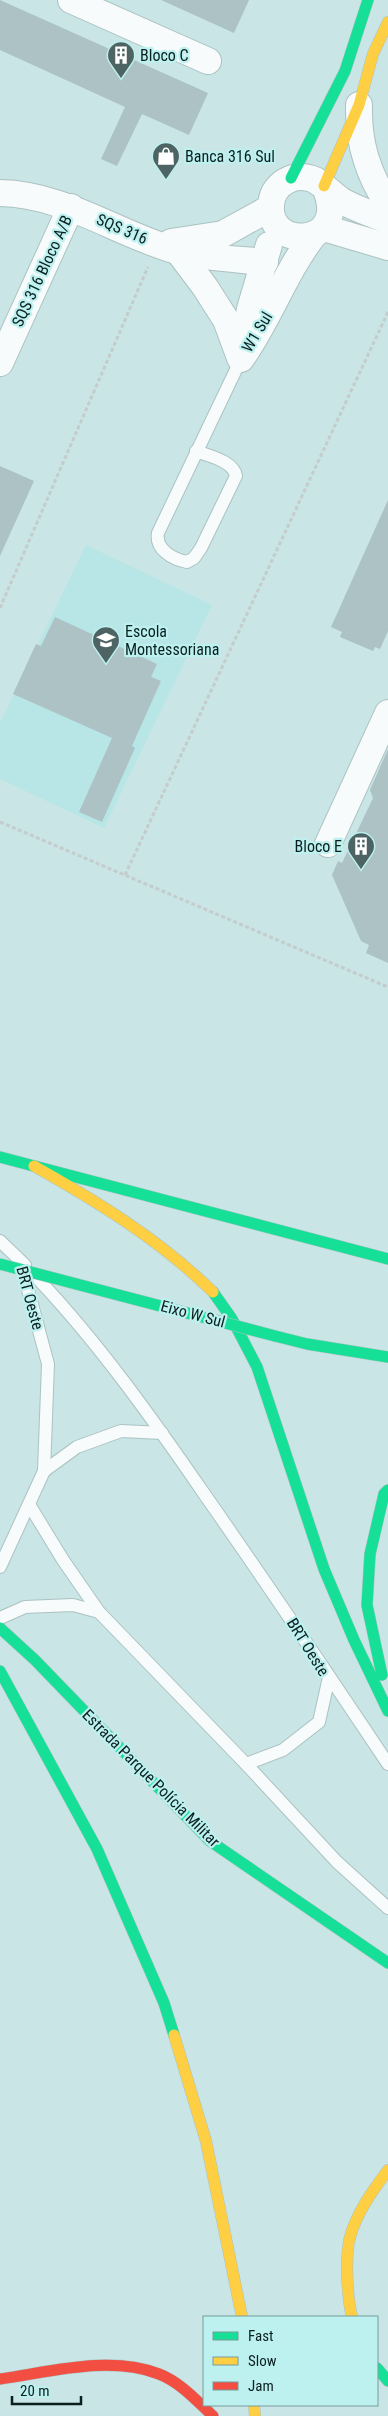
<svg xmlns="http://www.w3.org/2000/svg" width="388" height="2416" font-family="'Roboto Condensed',sans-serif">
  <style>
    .built { fill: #b8e6e6 }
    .building { fill: #acc2c5 }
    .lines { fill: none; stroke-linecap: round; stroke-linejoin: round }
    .lane-casing { stroke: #acc2c2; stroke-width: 14 }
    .street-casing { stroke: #acc2c2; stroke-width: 28 }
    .fast-casing { stroke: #acc2c2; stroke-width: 12 }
    .slow-casing { stroke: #acc2c2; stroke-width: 12 }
    .jam-casing { stroke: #acc2c2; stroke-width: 12 }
    .path { stroke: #c4cccc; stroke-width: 3; stroke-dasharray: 4 2.5; stroke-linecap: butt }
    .lane { stroke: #f7fbfb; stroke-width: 12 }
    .street { stroke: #f7fbfb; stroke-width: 26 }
    .fast { stroke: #16e098; stroke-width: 11 }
    .slow { stroke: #ffcf43; stroke-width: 11 }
    .jam { stroke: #f24e42; stroke-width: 11 }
    .fast-bridge-casing { stroke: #acc2c2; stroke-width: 12; stroke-linecap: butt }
    .fast-bridge { stroke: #16e098; stroke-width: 11 }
    .labels { text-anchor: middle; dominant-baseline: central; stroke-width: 4.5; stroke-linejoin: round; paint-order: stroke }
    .poi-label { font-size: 16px; fill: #0b1f1f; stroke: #bdf1f0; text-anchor: start }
    .street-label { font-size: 16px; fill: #0b1f1f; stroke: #bdf1f0 }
  </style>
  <rect width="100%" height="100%" fill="#c9e5e5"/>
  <!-- built -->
  <path class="built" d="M 86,545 L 212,605 L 104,828 L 0,779 L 0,723 Z"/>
  <!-- building -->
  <g class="building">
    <path d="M 0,0 L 208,93 L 189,135 L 142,114 L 117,166 L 101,159 L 125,107 L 0,50 Z"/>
    <path d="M 161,0 L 249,0 L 234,33 Z"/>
    <path d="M 0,466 L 34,481 L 0,556 Z"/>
    <path d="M 388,500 L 388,631 L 380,649 L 375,647 L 373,651 L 340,637 L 342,632 L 331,627 Z"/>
    <path d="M 55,617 L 157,664 L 151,677 L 161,681 L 132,746 L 135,748 L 102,822 L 79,812 L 112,738 L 13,694 L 36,644 L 41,646 Z"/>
    <path d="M 388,749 L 388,963 L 366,953 L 369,945 L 361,941 L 332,875 L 338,861 L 342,863 L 373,798 L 370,790 Z"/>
  </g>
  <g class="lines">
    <!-- lane casing -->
    <g class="lane-casing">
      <g id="lane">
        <path d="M 196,451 C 208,456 234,461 236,476 L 201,548 L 194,558 L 187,562 C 172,559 155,549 158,533 L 241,359"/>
        <path d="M 0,1241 L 25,1265"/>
        <path d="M 39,1280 C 101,1346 154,1421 205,1495 C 267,1584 328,1674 388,1764"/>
        <path d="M 44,1471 L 77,1447 L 121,1431 L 162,1433"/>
        <path d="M 30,1506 L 63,1560 L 99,1612 L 246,1764 L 337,1862 L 388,1908"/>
        <path d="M 0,1567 L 44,1471 L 48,1364 L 23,1271"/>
        <path d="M 0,1618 L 25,1607 L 73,1605 L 99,1612"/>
        <path d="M 246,1764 L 283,1750 L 319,1722 L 329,1677"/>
      </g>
    </g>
    <!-- street casing -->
    <g class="street-casing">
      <g id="street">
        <path d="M 71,0 L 208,61"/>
        <path d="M 359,105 C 358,142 367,173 388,204"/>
        <path d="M 326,190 C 350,250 260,251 272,199 C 274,189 283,181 293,178 C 300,176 308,177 315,180 C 325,186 333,195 342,201 C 356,209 373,214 388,221"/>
        <path d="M 0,193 C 64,194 117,234 177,251 C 205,258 236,259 265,262"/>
        <path d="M 324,228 L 388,247"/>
        <path d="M 171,242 L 223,234 L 270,208"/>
        <path d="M 178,251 L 205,287 L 226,320 L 240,358"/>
        <path d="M 243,345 L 250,309 L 269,245"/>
        <path d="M 241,359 C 269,320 284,274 313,236"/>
        <path d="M 0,363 L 71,207"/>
        <path d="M 328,844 L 388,713"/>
      </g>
    </g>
    <!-- fast casing -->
    <g class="fast-casing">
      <g id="fast">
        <path d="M 291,178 L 345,71 L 368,0"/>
        <path d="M 0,1157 L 388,1259"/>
        <path d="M 213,1292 L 232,1319 L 257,1367 L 324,1569 L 354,1640 L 388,1711"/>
        <path d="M 275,1336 L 307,1344 L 388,1357"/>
        <path d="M 0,1628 L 35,1660 L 210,1841 L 388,1963"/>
        <path d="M 0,1671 L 97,1849 L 164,2003 L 174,2035"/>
        <path d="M 382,1675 L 367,1605 L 370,1554 L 384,1494 L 388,1490"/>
        <path d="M 377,2368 L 388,2381"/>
      </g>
    </g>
    <!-- slow casing -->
    <g class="slow-casing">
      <g id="slow">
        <path d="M 324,186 L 359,105 L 373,54 L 388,22"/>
        <path d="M 34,1166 C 98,1202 160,1240 213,1292"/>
        <path d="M 174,2035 L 206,2141 L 242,2317"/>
        <path d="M 352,2317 C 347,2297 345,2256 350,2237 C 357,2212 373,2190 388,2170"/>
        <path d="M 254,2405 L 255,2416"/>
      </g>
    </g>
    <!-- jam casing -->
    <g class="jam-casing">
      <path id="jam" d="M 0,2379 C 50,2372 110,2355 159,2374 C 180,2382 197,2401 213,2416"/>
    </g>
    <!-- path -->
    <g class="path">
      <path d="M 0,608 L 148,267"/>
      <path d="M 0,822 L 388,987"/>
      <path d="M 125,875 L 388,312"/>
    </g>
    <!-- lane -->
    <use href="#lane" class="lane"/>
    <!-- street -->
    <use href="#street" class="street"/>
    <!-- fast -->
    <use href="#fast" class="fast"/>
    <!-- slow -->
    <use href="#slow" class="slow"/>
    <!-- jam -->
    <use href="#jam" class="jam"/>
    <!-- fast-bridge casing -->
    <g class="fast-bridge-casing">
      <path id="fast-bridge" d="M 0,1264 L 275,1336"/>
    </g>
    <!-- fast-bridge -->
    <use href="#fast-bridge" class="fast-bridge"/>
  </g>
  <!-- icons -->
  <defs>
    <g id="building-pin" transform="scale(1.4375)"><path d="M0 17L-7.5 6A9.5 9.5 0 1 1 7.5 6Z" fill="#4e6464" stroke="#bdf1f0"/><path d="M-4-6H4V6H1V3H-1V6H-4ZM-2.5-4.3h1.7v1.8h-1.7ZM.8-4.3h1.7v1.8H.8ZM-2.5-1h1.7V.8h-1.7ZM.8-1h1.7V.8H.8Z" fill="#fff"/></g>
    <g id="shop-pin" transform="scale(1.4375)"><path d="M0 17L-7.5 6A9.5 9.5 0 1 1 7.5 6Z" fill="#4e6464" stroke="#bdf1f0"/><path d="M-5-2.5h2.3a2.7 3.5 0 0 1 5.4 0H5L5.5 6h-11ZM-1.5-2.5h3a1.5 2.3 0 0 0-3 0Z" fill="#fff"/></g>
    <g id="school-pin" transform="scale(1.4375)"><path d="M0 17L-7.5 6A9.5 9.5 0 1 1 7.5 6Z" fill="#4e6464" stroke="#bdf1f0"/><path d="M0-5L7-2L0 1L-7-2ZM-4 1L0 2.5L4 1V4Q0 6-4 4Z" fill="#fff"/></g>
  </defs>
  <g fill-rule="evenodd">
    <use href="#building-pin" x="121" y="55"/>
    <use href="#shop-pin" x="166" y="156"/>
    <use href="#school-pin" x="106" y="640"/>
    <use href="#building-pin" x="361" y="846"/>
  </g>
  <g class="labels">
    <!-- poi labels -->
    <g class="poi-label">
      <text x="140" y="55">Bloco C</text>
      <text x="185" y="156">Banca 316 Sul</text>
      <text x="125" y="631">Escola<tspan x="125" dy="18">Montessoriana</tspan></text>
      <text x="342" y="846" text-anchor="end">Bloco E</text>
    </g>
    <!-- street labels -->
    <g class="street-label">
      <text transform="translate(122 229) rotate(23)">SQS 316</text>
      <text transform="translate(42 271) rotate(-65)">SQS 316 Bloco A/B</text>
      <text transform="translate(257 332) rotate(-59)">W1 Sul</text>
      <text transform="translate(30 1298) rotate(75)">BRT Oeste</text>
      <text transform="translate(193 1314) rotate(15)">Eixo W Sul</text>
      <text transform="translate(308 1647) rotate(58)">BRT Oeste</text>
      <text transform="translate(151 1778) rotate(45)">Estrada Parque Polícia Militar</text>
    </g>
  </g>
  <!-- legend -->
  <rect x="203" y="2316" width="175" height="90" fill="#bdf1f0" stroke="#769d9c"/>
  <rect x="213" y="2332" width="25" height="8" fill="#16e098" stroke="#769d9c"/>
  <text x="248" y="2341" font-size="15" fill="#0b1f1f">Fast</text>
  <rect x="213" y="2357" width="25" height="8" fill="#ffcf43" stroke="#769d9c"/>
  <text x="248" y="2366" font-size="15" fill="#0b1f1f">Slow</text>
  <rect x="213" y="2382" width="25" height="8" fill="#f24e42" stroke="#769d9c"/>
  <text x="248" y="2391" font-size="15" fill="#0b1f1f">Jam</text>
  <!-- scale -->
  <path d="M12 2396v8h69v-8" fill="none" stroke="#0b1f1f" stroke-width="2.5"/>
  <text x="20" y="2396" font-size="15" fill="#0b1f1f" stroke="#bdf1f0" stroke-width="4" paint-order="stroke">20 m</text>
</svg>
